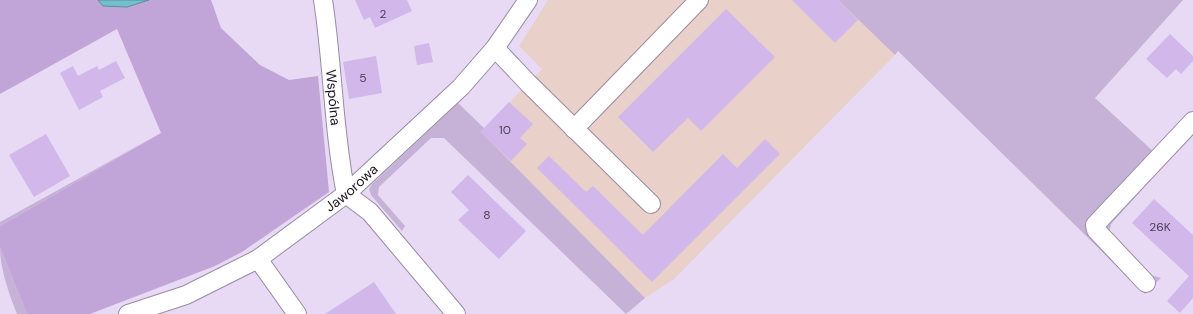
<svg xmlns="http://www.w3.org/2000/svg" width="1193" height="314" font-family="'DM Sans',sans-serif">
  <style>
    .industrial { fill: #e9d0c8 }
    .green { fill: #c6b2d6 }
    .forest { fill: #c1a5d8 }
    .water { fill: #74bfcd; stroke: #5a8d99 }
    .building { fill: #d2b7eb }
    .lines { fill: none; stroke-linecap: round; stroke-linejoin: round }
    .minor-casing { stroke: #988ba4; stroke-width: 20 }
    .minor { stroke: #fff; stroke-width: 18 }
    .labels { text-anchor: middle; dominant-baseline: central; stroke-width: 3.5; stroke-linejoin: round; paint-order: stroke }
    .number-label { font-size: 12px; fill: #4a4054 }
    .street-label { font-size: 14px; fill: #1d1821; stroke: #e8daf4 }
  </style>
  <rect width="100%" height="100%" fill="#e8daf4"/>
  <!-- industrial -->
  <path class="industrial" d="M 548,0 L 838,0 L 895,55 L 674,279 L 645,298 L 481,132 L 542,69 L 519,46 Z"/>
  <!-- green -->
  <g class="green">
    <path d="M 838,0 L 1183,0 L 1095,98 L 1166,163 L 1111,224 L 1109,234 L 1151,275 L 1161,278 L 1145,294 L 898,51 L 895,55 Z"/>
    <path d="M 458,103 L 484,128 L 481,132 L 645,298 L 626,314 L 444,138 L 431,138 L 379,187 L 378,195 L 405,226 L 402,231 L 371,195 L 369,189 L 372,184 Z"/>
    <path d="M 161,133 L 0,226 L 0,222 Z"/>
    <path d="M 0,247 L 27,314 L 17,314 C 9,294 0,269 0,247 Z"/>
  </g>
  <!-- forest -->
  <path class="forest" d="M 0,0 L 98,0 L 103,6 L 127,7 L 149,0 L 211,0 L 221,28 L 260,65 L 289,80 L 318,76 L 329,192 L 242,252 L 215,266 L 90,314 L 27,314 L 0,247 L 0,226 L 161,133 L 117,29 L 0,94 Z"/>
  <!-- water -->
  <path class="water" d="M 98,0 L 149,0 L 127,7 L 103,6 Z"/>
  <!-- building -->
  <g class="building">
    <path d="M 355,0 L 407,0 L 412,11 L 375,28 L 370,17 L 364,20 Z"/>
    <path d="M 792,0 L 838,0 L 858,20 L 835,43 Z"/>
    <path d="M 726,9 L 775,57 L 701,131 L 688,118 L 653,152 L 618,117 Z"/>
    <path d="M 1170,34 L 1193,56 L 1193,61 L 1181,74 L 1176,69 L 1167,78 L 1146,59 Z"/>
    <path d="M 429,43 L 433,62 L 417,65 L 414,46 Z"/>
    <path d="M 376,56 L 382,93 L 349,99 L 343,62 Z"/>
    <path d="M 116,61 L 125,78 L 100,91 L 103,97 L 79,110 L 60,73 L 73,66 L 78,76 L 97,66 L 99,70 Z"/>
    <path d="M 509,102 L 533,124 L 520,138 L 527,144 L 511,161 L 480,132 Z"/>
    <path d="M 46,134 L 70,176 L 34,197 L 9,155 Z"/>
    <path d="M 765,139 L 780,154 L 652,282 L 537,168 L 549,156 L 586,192 L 593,186 L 643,235 L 723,154 L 737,168 Z"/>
    <path d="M 468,175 L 526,231 L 499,259 L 458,220 L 469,210 L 451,192 Z"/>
    <path d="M 1154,199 L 1193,235 L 1193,298 L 1180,313 L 1167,301 L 1189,276 L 1132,223 Z"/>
    <path d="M 374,282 L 396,314 L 325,314 Z"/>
  </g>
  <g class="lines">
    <!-- minor casing -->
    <g class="minor-casing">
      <g id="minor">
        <path id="s1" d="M 323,0 C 333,64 333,130 346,194 L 370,212 L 456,314"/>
        <path d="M 495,48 L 528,83 L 651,204"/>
        <path d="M 574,129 L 699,0"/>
        <path d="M 258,259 L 297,314"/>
        <path d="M 1146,283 L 1096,230 L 1095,225 L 1193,121"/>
        <path id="s2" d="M 128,314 L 186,295 L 258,259 L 346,194 L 461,87 L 495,48 L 528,0"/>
      </g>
    </g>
    <!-- minor -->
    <use href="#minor" class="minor"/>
  </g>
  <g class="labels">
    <!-- number labels -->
    <g class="number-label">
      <text x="383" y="14">2</text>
      <text x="363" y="78">5</text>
      <text x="505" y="130">10</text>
      <text x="487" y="215">8</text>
      <text x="1160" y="227">26K</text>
    </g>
    <!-- street labels -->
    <g class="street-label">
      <text stroke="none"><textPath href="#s1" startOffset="98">Wspólna</textPath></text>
      <text stroke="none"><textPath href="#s2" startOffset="259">Jaworowa</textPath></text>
    </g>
  </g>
</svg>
